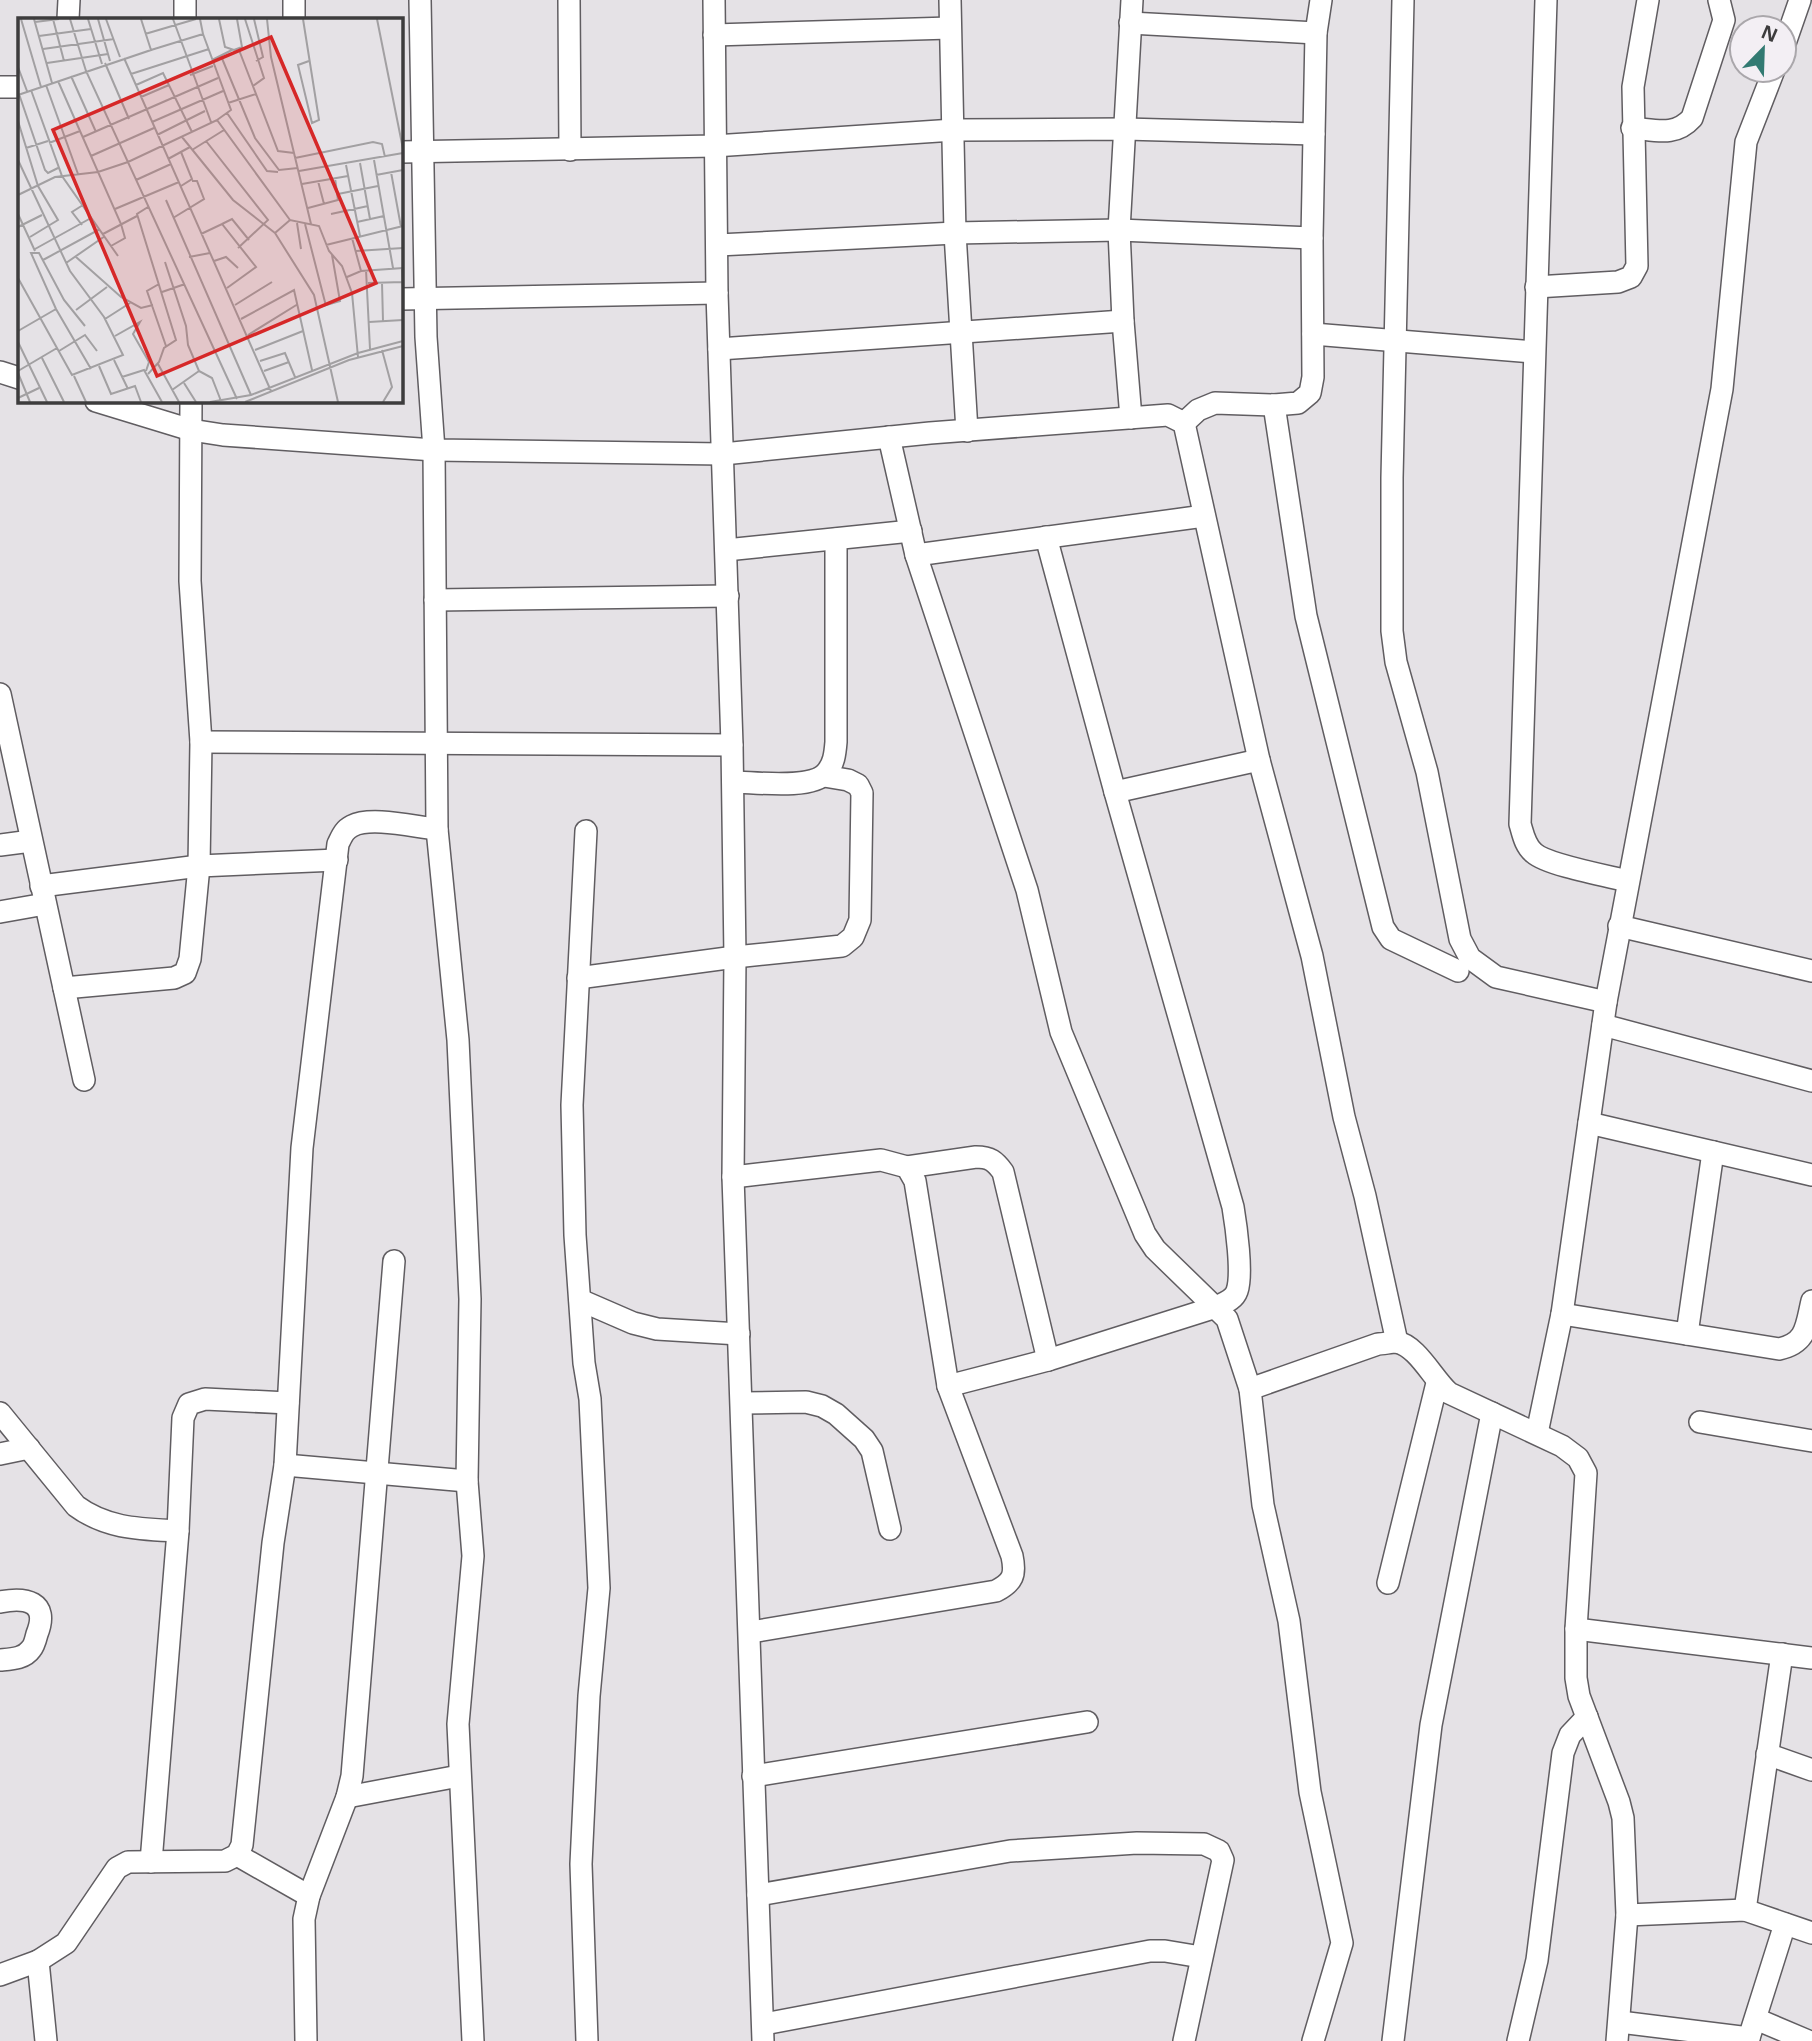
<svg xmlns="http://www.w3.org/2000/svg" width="1812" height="2041" font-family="'Open Sans',sans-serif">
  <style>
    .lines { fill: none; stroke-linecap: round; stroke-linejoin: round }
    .street-casing { stroke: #605d61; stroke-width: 24 }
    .street { stroke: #fff; stroke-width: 21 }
    .inset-road { fill: none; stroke: #a2a0a2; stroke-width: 2 }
    .view { fill: #d62828; fill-opacity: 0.15; stroke: #d62828; stroke-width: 3.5 }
    .inset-edge { fill: none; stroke: #3d3c3d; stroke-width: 3.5 }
  </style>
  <rect width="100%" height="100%" fill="#e5e2e6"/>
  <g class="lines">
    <!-- street casing -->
    <g class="street-casing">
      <g id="street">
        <path d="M 185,0 L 185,19"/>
        <path d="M 294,0 L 294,19"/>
        <path d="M 420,0 L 426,337 L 434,450 L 437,829 L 458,1040 L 470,1299 L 467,1481 L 473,1556 L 458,1724 L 473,2041"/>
        <path d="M 569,0 L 570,150"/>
        <path d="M 714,0 L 717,293 L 732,745 L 735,957 L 733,1177 L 763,2041"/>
        <path d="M 950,0 L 955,233 L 967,431"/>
        <path d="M 1403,0 L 1392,478 L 1392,631 L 1396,662 L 1427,772 L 1460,939 L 1470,958 L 1496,977 L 1606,1002"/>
        <path d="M 1546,0 L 1520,824 C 1523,834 1525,846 1534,853 C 1547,865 1608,876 1628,881"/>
        <path d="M 68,19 L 69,0"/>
        <path d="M 1130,23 L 1316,33"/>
        <path d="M 714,35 L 950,28"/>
        <path d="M 1784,46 L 1800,0"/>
        <path d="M 0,87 L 19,87"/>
        <path d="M 1632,128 C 1656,130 1675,137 1692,118 L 1724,20 L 1719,0"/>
        <path d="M 401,152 L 714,146 L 954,130 L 1125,129 L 1314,134"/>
        <path d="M 718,245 L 955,233 L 1119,230 L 1312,238"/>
        <path d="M 1536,287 L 1618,282 L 1631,277 L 1637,266 L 1633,87 L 1648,0"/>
        <path d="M 401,299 L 717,293"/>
        <path d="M 1313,334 L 1534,352"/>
        <path d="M 719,349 L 1123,321"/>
        <path d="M 0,372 L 19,378"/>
        <path d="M 96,401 L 191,430 L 223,435 L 434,450 L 723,454 L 930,433 L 1168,415 L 1184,423 L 1259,760 L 1312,956 L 1344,1117 L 1365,1196 L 1397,1342"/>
        <path d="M 1274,405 L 1306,616 L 1383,927 L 1391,939 L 1458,971"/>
        <path d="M 1131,418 L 1123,321 L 1119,230 L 1132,0"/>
        <path d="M 1184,423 L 1198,410 L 1215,403 L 1274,405 L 1298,403 L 1310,393 L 1313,377 L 1312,238 L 1316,33 L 1321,0"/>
        <path d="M 889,437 L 916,555 L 1027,890 L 1061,1032 L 1145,1234 L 1155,1249 L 1227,1319 L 1250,1389"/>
        <path d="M 726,550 L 911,531"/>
        <path d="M 916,555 L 1204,516"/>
        <path d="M 435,600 L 728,596"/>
        <path d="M 0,694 L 84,1080"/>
        <path d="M 201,742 L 732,745"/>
        <path d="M 733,782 C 754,782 811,790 826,773 C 834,764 835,754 836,742 L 836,539"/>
        <path d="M 1115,792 L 1259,760"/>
        <path d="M 586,831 L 572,1105 L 575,1235 L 584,1363 L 590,1399 L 599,1588 L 589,1696 L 581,1864 L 587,2041"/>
        <path d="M 0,845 L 31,841"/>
        <path d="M 41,886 L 199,866 L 337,860"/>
        <path d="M 0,912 L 45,904"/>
        <path d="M 1619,926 L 1812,971"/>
        <path d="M 578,978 L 735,957 L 842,946 L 853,937 L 860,920 L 862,793 L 858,785 L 848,780 L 824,776"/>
        <path d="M 64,988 L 174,978 L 185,973 L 190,959 L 199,866 L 201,742 L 190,581 L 191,401"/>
        <path d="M 1603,1025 L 1812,1081"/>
        <path d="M 1589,1123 L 1812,1175"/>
        <path d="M 907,1167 L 976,1157 C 990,1157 995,1161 1003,1172 L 1048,1360"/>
        <path d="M 733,1177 L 881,1160 L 907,1167 L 915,1181 L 948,1386 L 1012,1556 C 1016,1575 1013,1582 996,1591 L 751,1632"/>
        <path d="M 580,1300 L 633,1323 L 657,1329 L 739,1334"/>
        <path d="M 1562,1314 L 1779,1349 C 1807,1343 1806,1326 1812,1301"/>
        <path d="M 1687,1334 L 1713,1152"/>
        <path d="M 948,1386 L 1048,1360 L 1216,1307 C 1224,1303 1234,1300 1237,1291 C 1243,1274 1236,1225 1233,1207 L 1115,792 L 1046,537"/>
        <path d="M 742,1403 L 806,1402 L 822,1406 L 836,1414 L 864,1439 L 872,1451 L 890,1529"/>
        <path d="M 0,1413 L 76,1506 C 107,1529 141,1529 178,1531"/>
        <path d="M 1700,1422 L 1812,1441"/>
        <path d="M 1537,1433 L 1562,1314 L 1606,1002 L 1722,389 L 1746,142 L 1774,70"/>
        <path d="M 0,1454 L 29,1448"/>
        <path d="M 285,1465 L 467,1481"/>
        <path d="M 1388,1583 L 1437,1383"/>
        <path d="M 0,1602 C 25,1597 50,1601 37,1634 C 36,1638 34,1646 31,1649 C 24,1659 11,1659 0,1660"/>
        <path d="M 1576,1629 L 1812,1658"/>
        <path d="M 1767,1754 L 1812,1770"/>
        <path d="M 753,1776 L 1087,1722"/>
        <path d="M 347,1797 L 459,1776"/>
        <path d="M 237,1855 L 309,1896"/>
        <path d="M 151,1862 L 178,1531 L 183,1418 L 189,1404 L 205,1399 L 288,1403"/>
        <path d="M 758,1895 L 1010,1851 L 1137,1843 L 1204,1844 L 1219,1851 L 1223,1860 L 1184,2041"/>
        <path d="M 1745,1910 L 1782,1654"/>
        <path d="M 1627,1915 L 1745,1910 L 1812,1933"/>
        <path d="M 38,1961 L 46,2041"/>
        <path d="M 0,1975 L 38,1961 L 66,1943 L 117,1868 L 128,1862 L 225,1861 L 237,1855 L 242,1845 L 273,1543 L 285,1465 L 302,1148 L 338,844 C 342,836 344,830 352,826 C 371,816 415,827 437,829"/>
        <path d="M 1756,2019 L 1808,2041"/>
        <path d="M 1620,2022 L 1749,2038"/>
        <path d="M 764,2024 L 1150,1951 L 1165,1951 L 1201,1957"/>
        <path d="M 306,2041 L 304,1919 L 309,1896 L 347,1797 L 352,1776 L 394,1261"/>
        <path d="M 1313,2041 L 1342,1943 L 1310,1792 L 1289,1621 L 1263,1505 L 1250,1389 L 1378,1344 C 1383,1344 1391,1342 1396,1342 C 1417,1345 1433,1379 1449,1393 L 1562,1446 L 1578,1458 L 1586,1473 L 1576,1629 L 1576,1678 L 1579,1696 L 1619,1802 L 1623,1818 L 1627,1915 L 1617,2041"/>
        <path d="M 1393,2041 L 1431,1725 L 1492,1413"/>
        <path d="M 1518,2041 L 1537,1960 L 1563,1753 L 1570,1735 L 1587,1717"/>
        <path d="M 1748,2041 L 1785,1924"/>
      </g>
    </g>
    <!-- street -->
    <use href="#street" class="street"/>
  </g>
  <!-- overview -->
  <g transform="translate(18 18)">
    <rect width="385" height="385" fill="#e5e2e6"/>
    <path class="inset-road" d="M 3,1 L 23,69M 16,1 L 34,65M 35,1 L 46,43M 52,1 L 68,53 L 219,381M 70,1 L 84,46M 80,1 L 92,43M 88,1 L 102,39M 155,1 L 193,104M 201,1 L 207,29 L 216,32 L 224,29 L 219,1M 227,1 L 246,60 L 235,68M 236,1 L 245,39 L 238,43M 249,1 L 253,39 L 293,206M 285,1 L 301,102 L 294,105 L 280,47 L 291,43M 359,1 L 385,131M 17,4 L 41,1M 127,16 L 178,1M 185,16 L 213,92 L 199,102M 21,18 L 73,11M 25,31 L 96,21M 133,32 L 185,16 L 182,1M 221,32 L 260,133 L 276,135M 203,38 L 237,120 L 261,152 L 280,150M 106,40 L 253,373M 194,42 L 214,32M 29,45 L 90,36M 87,45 L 111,101M 0,49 L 9,73M 113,56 L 191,31M 172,57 L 195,48M 53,58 L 78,114M 40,63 L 103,206 L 107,220 L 93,228M 28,67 L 60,156M 118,67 L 145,55 L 174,114M 13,72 L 44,158 L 100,238M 1,76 L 27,152 L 30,155 L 40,150M 0,77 L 133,32 L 123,1M 123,79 L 151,67M 210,85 L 238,76M 209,95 L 249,153 L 260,154M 0,103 L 20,168 L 40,202 L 12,219M 134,104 L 205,73M 139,117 L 187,93M 65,119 L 200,60M 164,119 L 215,182 L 257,215M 188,123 L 250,202 L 220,230M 31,125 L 62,113M 8,130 L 30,123M 174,132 L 206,112M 163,134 L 174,161 L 163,168M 73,138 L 136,110M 277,140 L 355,124 L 364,126 L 367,139M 150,141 L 172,129M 0,142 L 52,253 L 86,299 L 105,337 L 54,357 L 0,260M 356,142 L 375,250M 342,145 L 352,201M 328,147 L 342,218M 281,153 L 385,135M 373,154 L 383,209M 358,157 L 385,152M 118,162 L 153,146M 300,163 L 306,186M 284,166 L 330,158M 320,176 L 360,168M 0,177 L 37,159 L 80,154 L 110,144 L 199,102 L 272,202M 148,182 L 233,377M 290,190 L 320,182 L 317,160M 97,191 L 161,164M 0,196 L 17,233M 313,196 L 350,188M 155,200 L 186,181 L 179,163 L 174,163M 339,204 L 366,198M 279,205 L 283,231M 204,206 L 214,201 L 231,222M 287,206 L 308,288M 64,207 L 54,194 L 65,187M 0,209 L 24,197M 85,216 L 119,198M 183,216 L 204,206 L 238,249 L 209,270M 334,220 L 343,253M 308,227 L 385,208M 17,231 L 73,200M 338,233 L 385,230M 58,239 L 103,279 L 123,290 L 135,287M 171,239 L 192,235M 25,242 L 82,211M 196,243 L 208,239 L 220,250M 147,244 L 168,308 L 170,327 L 181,353 L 194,360 L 203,383M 48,245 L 87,218M 384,250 L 385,271M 348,252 L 352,331M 329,259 L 343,253 L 385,250M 350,265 L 385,264M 364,265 L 365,303M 141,266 L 129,273 L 148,328M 144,274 L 167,266M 217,287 L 254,264M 298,290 L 322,283 L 314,237M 58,292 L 89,269M 87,301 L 112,285M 223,301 L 276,272 L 294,352M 351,304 L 385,302M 67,308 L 46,282 L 21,235 L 13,235 L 38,291 L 73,351M 0,313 L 38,291M 230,317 L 280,286M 97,318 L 122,304 L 115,316 L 131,344 L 128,353M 0,324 L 29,384M 237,332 L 285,313M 364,332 L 374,369 L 365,384M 41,333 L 67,317 L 79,333M 24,340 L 46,384M 96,342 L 110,371M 242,343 L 267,335 L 277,359M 140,346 L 161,384M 81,348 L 93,376 L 117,368 L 123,384M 0,353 L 39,330M 246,353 L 271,344M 0,355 L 12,384M 130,356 L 141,344 L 146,330 L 158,322 L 119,196 L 130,189M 56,358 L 68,384M 104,359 L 126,352 L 144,384M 166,365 L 178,384M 154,372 L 181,353M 0,380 L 21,370M 192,384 L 233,377 L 340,335 L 385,323M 227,384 L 331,342 L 385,328M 320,384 L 296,277 L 257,215 L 272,202 L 301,208 L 311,233 L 324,248 L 334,275 L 340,339"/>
    <path class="view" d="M 253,19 L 358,265 L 139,358 L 35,112 Z"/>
    <rect width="385" height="385" class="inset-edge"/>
  </g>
  <!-- north arrow -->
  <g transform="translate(1763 49) rotate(23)"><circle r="33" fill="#f3eff4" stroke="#aaa7ab" stroke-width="2"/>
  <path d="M0-5L12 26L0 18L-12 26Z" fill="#327a72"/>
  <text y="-10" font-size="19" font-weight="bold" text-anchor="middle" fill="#3d3c3d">N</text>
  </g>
</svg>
